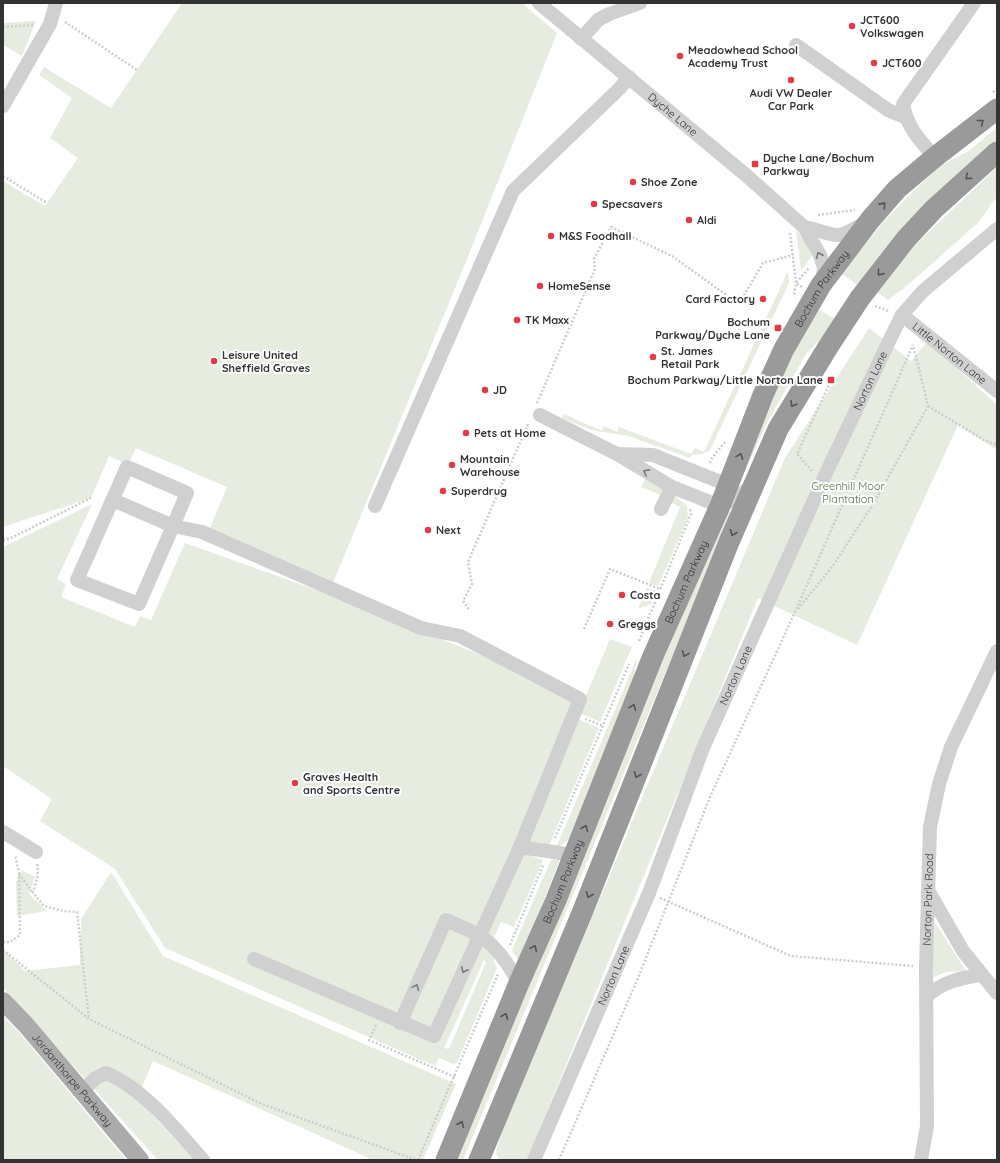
<svg xmlns="http://www.w3.org/2000/svg" width="1000" height="1163" font-family="Quicksand,sans-serif">
  <style>
    .green { fill: #e6ecdf; fill-rule: evenodd }
    .lines { fill: none; stroke-linecap: round; stroke-linejoin: round }
    .path { stroke: #cdcdcd; stroke-width: 2.5; stroke-dasharray: 2 2; stroke-linecap: butt }
    .minor { stroke: #d0d0d0; stroke-width: 14 }
    .major { stroke: #ababab; stroke-width: 18 }
    .highway { stroke: #9a9a9a; stroke-width: 21 }
    .oneway { stroke: #525252 }
    .oneway2 { stroke: #7a7a7a }
    .poi-dot { fill: #e63946; stroke: #fff; stroke-width: 1.5 }
    .labels { text-anchor: middle; dominant-baseline: central; stroke-width: 4; stroke-linejoin: round; paint-order: stroke }
    .poi-label { font-size: 11px; font-weight: bold; fill: #333; stroke: #fff; text-anchor: start }
    .street-label { font-size: 11px; fill: #333; stroke: #fff }
    .park-label { font-size: 11px; fill: #56703f; stroke: #fff }
  </style>
  <rect width="100%" height="100%" fill="#fff"/>
  <!-- green -->
  <g class="green">
    <path d="M 182,3 L 522,3 L 557,33 L 467,259 L 328,595 L 586,696 L 610,639 L 632,647 L 600,722 L 582,714 L 578,719 L 599,728 L 549,846 L 538,842 L 531,856 L 543,860 L 514,927 L 501,922 L 488,950 L 497,955 L 493,961 L 497,968 L 457,1063 L 453,1064 L 439,1058 L 435,1066 L 165,948 L 115,869 L 40,821 L 52,799 L 3,766 L 3,547 L 92,504 L 57,579 L 66,584 L 61,597 L 135,627 L 140,616 L 151,620 L 185,543 L 325,593 L 209,530 L 227,487 L 136,448 L 128,465 L 109,456 L 91,498 L 3,527 L 3,181 L 45,206 L 78,158 L 50,138 L 72,98 L 39,75 L 44,67 L 111,108 ZM 484,960 L 486,962 L 449,1049 L 444,1048 Z"/>
    <path d="M 36,21 L 22,56 L 3,45 L 3,23 Z"/>
    <path d="M 997,128 L 997,142 L 860,287 L 841,273 L 886,219 L 938,167 L 967,152 Z"/>
    <path d="M 997,167 L 997,198 L 993,201 L 979,222 L 908,285 L 888,300 L 877,292 L 907,253 Z"/>
    <path d="M 796,230 L 806,243 L 812,256 L 801,271 Z"/>
    <path d="M 788,271 L 789,283 L 710,450 L 703,454 L 692,455 L 690,458 L 628,436 L 591,430 L 562,418 L 564,414 L 602,431 L 604,426 L 617,432 L 619,427 L 691,454 L 695,448 L 704,452 Z"/>
    <path d="M 818,309 L 835,319 L 826,333 L 806,354 L 769,419 L 737,487 C 761,423 781,367 818,309 Z"/>
    <path d="M 869,328 L 911,361 L 928,341 L 997,405 L 997,450 L 958,425 L 857,645 L 758,598 L 527,1160 L 499,1160 L 496,1152 L 503,1129 L 785,458 Z"/>
    <path d="M 646,478 L 675,496 L 687,506 L 688,518 L 658,586 L 649,583 L 680,507 L 669,502 L 670,499 L 641,487 Z"/>
    <path d="M 728,510 L 731,515 L 463,1160 L 453,1160 L 723,511 Z"/>
    <path d="M 647,588 L 656,591 L 651,604 L 638,609 Z"/>
    <path d="M 637,658 L 632,688 L 572,837 L 560,846 L 557,846 Z"/>
    <path d="M 560,859 L 521,958 L 518,960 L 512,950 L 551,860 Z"/>
    <path d="M 22,870 L 35,877 L 29,894 L 47,911 L 17,916 L 16,882 Z"/>
    <path d="M 111,872 L 163,956 L 456,1084 L 423,1160 L 369,1160 L 369,1158 L 153,1061 L 137,1099 L 195,1160 L 158,1160 L 3,988 L 3,950 L 25,971 L 80,965 L 81,919 Z"/>
    <path d="M 935,922 L 966,971 L 945,972 L 932,978 Z"/>
    <path d="M 3,1016 L 18,1031 L 126,1160 L 3,1160 Z"/>
  </g>
  <g class="lines">
    <!-- path -->
    <g class="path">
      <path d="M 65,22 L 137,70"/>
      <path d="M 3,27 L 34,25"/>
      <path d="M 993,92 L 997,89"/>
      <path d="M 3,176 L 47,203"/>
      <path d="M 818,215 L 855,210"/>
      <path d="M 790,233 L 796,283 L 794,295"/>
      <path d="M 802,287 L 796,283 L 809,268"/>
      <path d="M 875,306 L 889,311"/>
      <path d="M 537,403 L 595,269 L 594,259 L 611,227 L 672,256 L 739,304 L 763,263 L 793,255"/>
      <path d="M 928,406 L 984,440 L 997,445"/>
      <path d="M 710,463 L 712,458 L 725,442"/>
      <path d="M 812,471 L 797,454 L 833,376"/>
      <path d="M 3,540 L 11,538 L 91,498"/>
      <path d="M 469,609 L 463,601 L 472,584 L 468,562 L 529,422"/>
      <path d="M 798,609 L 832,567 L 872,506 L 928,406 L 913,345"/>
      <path d="M 584,629 L 610,569 L 660,589"/>
      <path d="M 639,641 L 691,514 L 690,509"/>
      <path d="M 585,719 L 604,726"/>
      <path d="M 555,838 L 629,664"/>
      <path d="M 37,864 L 38,875 L 33,893 L 44,906 L 63,911 L 77,912 L 89,1019"/>
      <path d="M 19,874 L 33,893"/>
      <path d="M 660,898 L 791,956 L 913,966"/>
      <path d="M 3,942 L 10,942 L 20,935 L 19,873 L 15,855"/>
      <path d="M 510,945 L 543,865"/>
      <path d="M 3,950 L 89,1019 L 262,1104 L 416,1160"/>
      <path d="M 376,1025 L 369,1040 L 455,1077"/>
      <path d="M 418,1160 L 498,974"/>
      <path d="M 559,1160 L 638,978 L 710,797 L 795,612 L 913,345"/>
    </g>
    <!-- minor -->
    <g class="minor">
      <path id="s1" d="M 539,3 L 747,176 L 804,227 L 820,255 L 824,268 L 822,283"/>
      <path d="M 581,39 L 598,20 L 609,14 L 640,3"/>
      <path d="M 796,45 L 888,110 L 905,117"/>
      <path d="M 3,106 L 50,24 L 56,3"/>
      <path d="M 935,157 C 919,140 907,127 903,104 L 974,3"/>
      <path d="M 804,227 C 813,228 832,236 838,235 C 847,234 855,228 864,223"/>
      <path id="s2" d="M 902,315 L 997,391"/>
      <path d="M 540,415 L 617,454 L 672,487 L 720,506 L 737,498 L 752,485"/>
      <path d="M 617,454 L 653,455 L 728,485 L 733,492"/>
      <path d="M 113,500 L 173,526 L 139,604 L 77,580 L 127,467 L 187,493 L 173,526 L 202,532 L 421,628 L 460,636 L 580,699 L 520,847 L 434,1036 L 254,959"/>
      <path d="M 375,506 L 513,191 L 619,89 L 629,77"/>
      <path d="M 661,509 L 672,487"/>
      <path d="M 3,832 L 36,852"/>
      <path d="M 520,847 L 574,855"/>
      <path d="M 929,892 L 963,951 L 997,993"/>
      <path d="M 926,997 C 942,982 960,978 981,975"/>
      <path d="M 400,1023 L 446,920 C 488,938 496,943 519,983"/>
      <path d="M 82,1091 L 96,1078 L 106,1073 C 143,1088 177,1130 203,1160"/>
      <path id="s3" d="M 534,1160 L 649,893 L 703,748 L 827,471 L 892,335 L 902,315 L 923,291 L 997,229"/>
      <path id="s4" d="M 921,1160 L 927,1126 L 926,967 L 930,827 L 939,784 L 951,747 L 997,651"/>
    </g>
    <!-- major -->
    <path class="major" id="s5" d="M 3,1001 L 26,1025 L 140,1160"/>
    <!-- highway -->
    <g class="highway">
      <path id="s6" d="M 446,1160 L 519,983 L 556,900 L 653,656 L 720,506 L 763,395 L 784,349 L 821,285 L 870,220 L 897,189 L 935,157 L 997,109"/>
      <path d="M 479,1160 L 582,913 L 729,542 L 778,429 L 828,347 L 860,298 L 906,239 L 934,209 L 997,152"/>
    </g>
  </g>
  <!-- one-way arrows -->
  <defs><path id="oneway-chevron" d="M-2-3.5L2.5 0L-2 3.5" fill="none" stroke-width="1.6" stroke-linecap="round" stroke-linejoin="round"/></defs>
  <g class="oneway">
    <use href="#oneway-chevron" transform="translate(981 122) rotate(-39)"/>
    <use href="#oneway-chevron" transform="translate(968 177) rotate(138)"/>
    <use href="#oneway-chevron" transform="translate(883 205) rotate(-48)"/>
    <use href="#oneway-chevron" transform="translate(880 273) rotate(129)"/>
    <use href="#oneway-chevron" transform="translate(793 404) rotate(120)"/>
    <use href="#oneway-chevron" transform="translate(740 456) rotate(-69)"/>
    <use href="#oneway-chevron" transform="translate(733 533) rotate(112)"/>
    <use href="#oneway-chevron" transform="translate(685 654) rotate(112)"/>
    <use href="#oneway-chevron" transform="translate(633 707) rotate(-69)"/>
    <use href="#oneway-chevron" transform="translate(637 775) rotate(112)"/>
    <use href="#oneway-chevron" transform="translate(585 828) rotate(-68)"/>
    <use href="#oneway-chevron" transform="translate(589 895) rotate(112)"/>
    <use href="#oneway-chevron" transform="translate(534 948) rotate(-66)"/>
    <use href="#oneway-chevron" transform="translate(505 1016) rotate(-68)"/>
    <use href="#oneway-chevron" transform="translate(461 1124) rotate(-67)"/>
  </g>
  <g class="oneway2">
    <use href="#oneway-chevron" transform="translate(819 255) rotate(-115)"/>
    <use href="#oneway-chevron" transform="translate(646 472) rotate(-151)"/>
    <use href="#oneway-chevron" transform="translate(464 970) rotate(115)"/>
    <use href="#oneway-chevron" transform="translate(416 987) rotate(-66)"/>
  </g>
  <!-- markers -->
  <g class="poi-dot">
    <circle cx="852" cy="26" r="4"/>
    <circle cx="680" cy="56" r="4"/>
    <circle cx="874" cy="63" r="4"/>
    <circle cx="791" cy="80" r="4"/>
    <rect x="751" y="160" width="8" height="8" rx="2"/>
    <circle cx="633" cy="182" r="4"/>
    <circle cx="594" cy="204" r="4"/>
    <circle cx="689" cy="220" r="4"/>
    <circle cx="551" cy="236" r="4"/>
    <circle cx="540" cy="286" r="4"/>
    <circle cx="763" cy="299" r="4"/>
    <circle cx="517" cy="320" r="4"/>
    <rect x="774" y="324" width="8" height="8" rx="2"/>
    <circle cx="653" cy="357" r="4"/>
    <circle cx="214" cy="361" r="4"/>
    <rect x="827" y="376" width="8" height="8" rx="2"/>
    <circle cx="485" cy="390" r="4"/>
    <circle cx="466" cy="433" r="4"/>
    <circle cx="452" cy="465" r="4"/>
    <circle cx="443" cy="491" r="4"/>
    <circle cx="428" cy="530" r="4"/>
    <circle cx="622" cy="595" r="4"/>
    <circle cx="610" cy="624" r="4"/>
    <circle cx="295" cy="783" r="4"/>
  </g>
  <g class="labels">
    <!-- poi labels -->
    <g class="poi-label">
      <text x="860" y="20">JCT600<tspan x="860" dy="13">Volkswagen</tspan></text>
      <text x="688" y="50">Meadowhead School<tspan x="688" dy="13">Academy Trust</tspan></text>
      <text x="882" y="63">JCT600</text>
      <text x="791" y="93" text-anchor="middle">Audi VW Dealer<tspan x="791" dy="13">Car Park</tspan></text>
      <text x="763" y="158">Dyche Lane/Bochum<tspan x="763" dy="13">Parkway</tspan></text>
      <text x="641" y="182">Shoe Zone</text>
      <text x="602" y="204">Specsavers</text>
      <text x="697" y="220">Aldi</text>
      <text x="559" y="236">M&amp;S Foodhall</text>
      <text x="548" y="286">HomeSense</text>
      <text x="755" y="299" text-anchor="end">Card Factory</text>
      <text x="525" y="320">TK Maxx</text>
      <text x="770" y="322" text-anchor="end">Bochum<tspan x="770" dy="13">Parkway/Dyche Lane</tspan></text>
      <text x="661" y="351">St. James<tspan x="661" dy="13">Retail Park</tspan></text>
      <text x="222" y="355">Leisure United<tspan x="222" dy="13">Sheffield Graves</tspan></text>
      <text x="823" y="380" text-anchor="end">Bochum Parkway/Little Norton Lane</text>
      <text x="493" y="390">JD</text>
      <text x="474" y="433">Pets at Home</text>
      <text x="460" y="459">Mountain<tspan x="460" dy="13">Warehouse</tspan></text>
      <text x="451" y="491">Superdrug</text>
      <text x="436" y="530">Next</text>
      <text x="630" y="595">Costa</text>
      <text x="618" y="624">Greggs</text>
      <text x="303" y="777">Graves Health<tspan x="303" dy="13">and Sports Centre</tspan></text>
    </g>
    <!-- street labels -->
    <g class="street-label">
      <text stroke="none"><textPath href="#s1" startOffset="174">Dyche Lane</textPath></text>
      <text stroke="none"><textPath href="#s6" startOffset="950">Bochum Parkway</textPath></text>
      <text stroke="none"><textPath href="#s2" startOffset="61">Little Norton Lane</textPath></text>
      <text stroke="none"><textPath href="#s3" startOffset="849">Norton Lane</textPath></text>
      <text stroke="none"><textPath href="#s6" startOffset="626">Bochum Parkway</textPath></text>
      <text stroke="none"><textPath href="#s3" startOffset="525">Norton Lane</textPath></text>
      <text stroke="none"><textPath href="#s6" startOffset="302">Bochum Parkway</textPath></text>
      <text stroke="none"><textPath href="#s4" startOffset="261">Norton Park Road</textPath></text>
      <text stroke="none"><textPath href="#s3" startOffset="201">Norton Lane</textPath></text>
      <text stroke="none"><textPath href="#s5" startOffset="105">Jordanthorpe Parkway</textPath></text>
    </g>
    <!-- park labels -->
    <g class="park-label">
      <text x="848" y="486">Greenhill Moor<tspan x="848" dy="13">Plantation</tspan></text>
    </g>
  </g>
  <!-- border -->
  <rect width="1000" height="1163" fill="none" stroke="#333333" stroke-width="8"/>
</svg>
